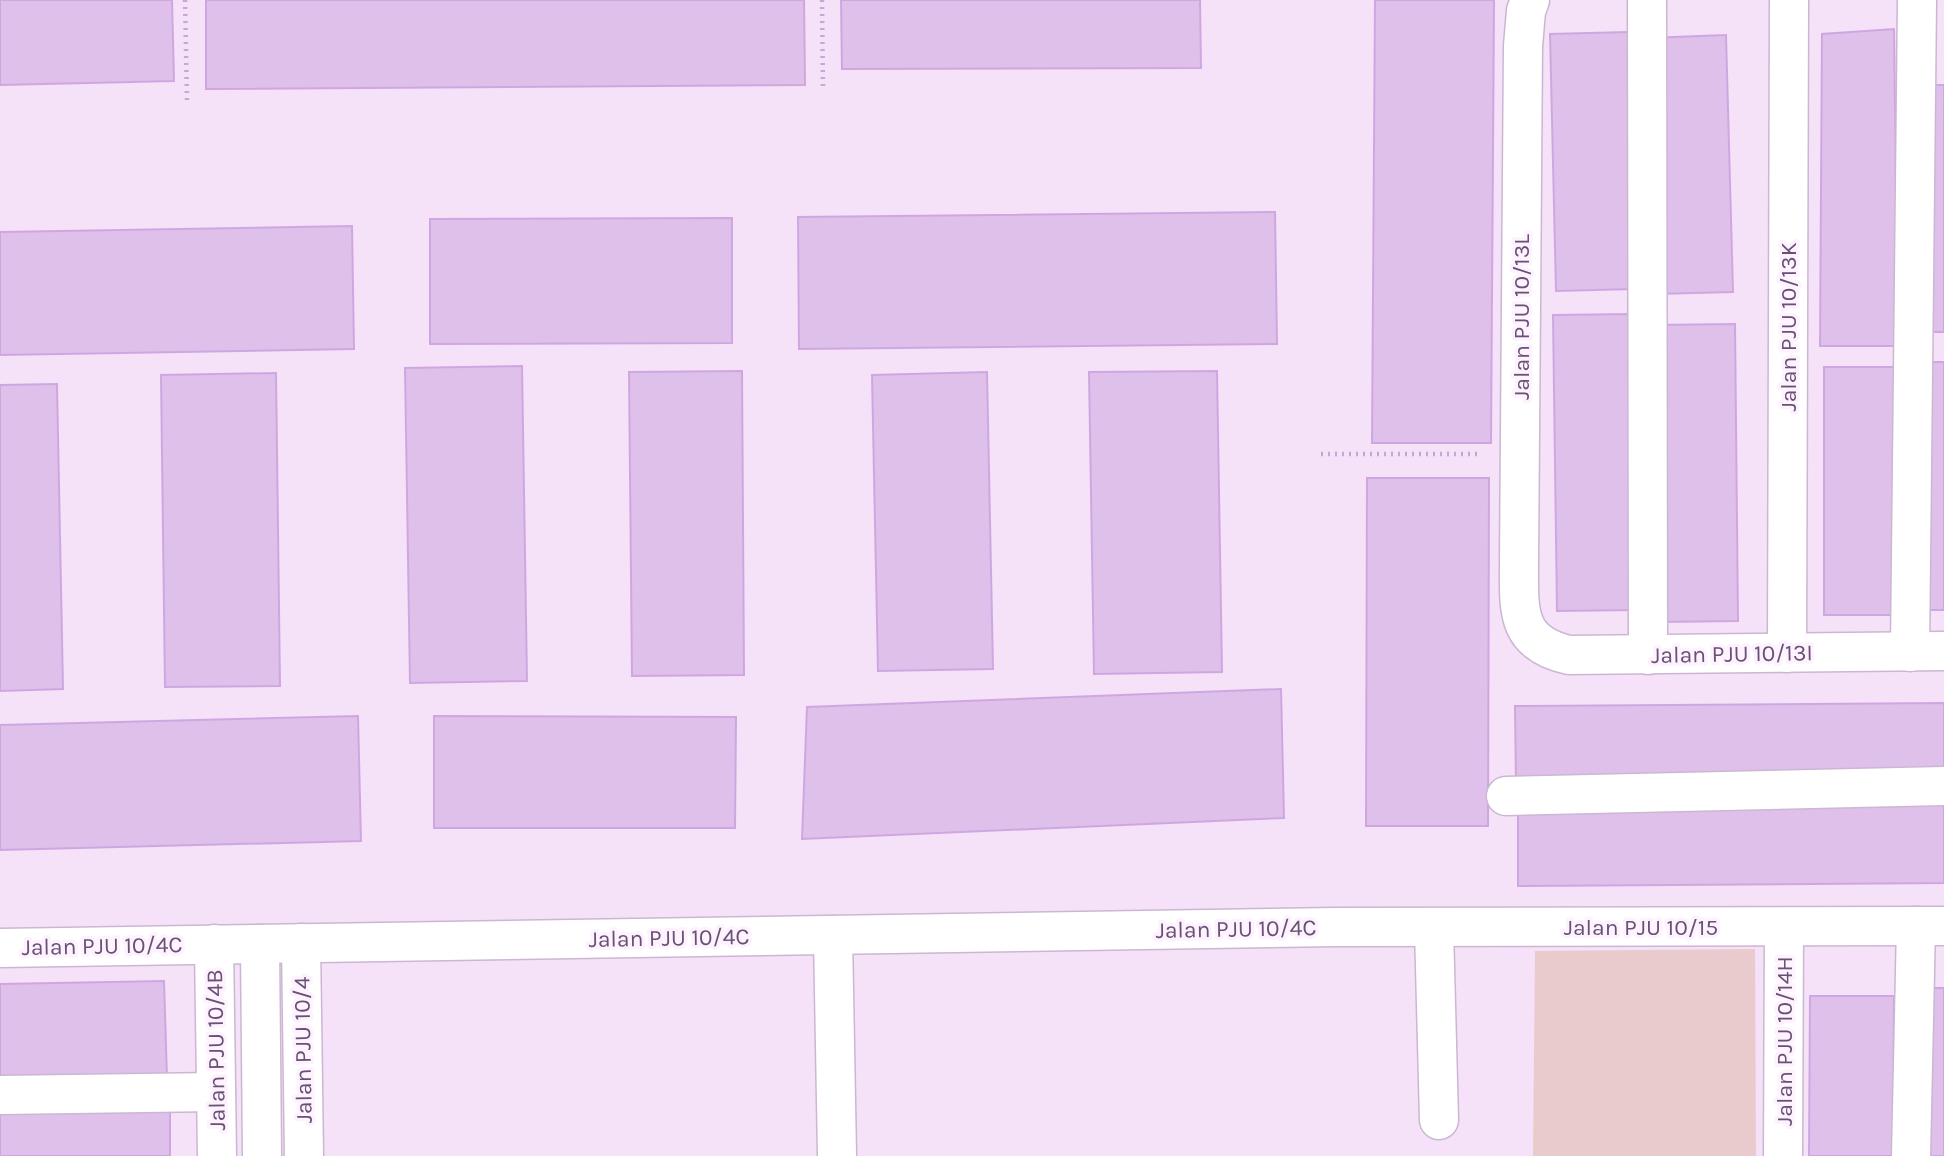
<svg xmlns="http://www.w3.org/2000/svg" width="1944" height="1156" font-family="Karla,sans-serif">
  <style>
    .residential { fill: #f5e1f8 }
    .green { fill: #e9cbcd }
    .building { fill: #dec0ea; stroke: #cfa7e0; stroke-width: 2 }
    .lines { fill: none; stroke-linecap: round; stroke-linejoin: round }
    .minor-casing { stroke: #ccb7d2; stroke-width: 41 }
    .path { stroke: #c7a8d4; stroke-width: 4.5; stroke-dasharray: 2 5; stroke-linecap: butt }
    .minor { stroke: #fff; stroke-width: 38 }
    .labels { text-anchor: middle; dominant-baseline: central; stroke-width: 7; stroke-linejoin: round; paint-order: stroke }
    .street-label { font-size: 23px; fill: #695075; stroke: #fdf2fe }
  </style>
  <rect width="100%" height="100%" fill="#faecfb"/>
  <!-- residential -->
  <rect class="residential" x="0" y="0" width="1944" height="1156"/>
  <!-- green -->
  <path class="green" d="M 1755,949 L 1756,1156 L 1533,1156 L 1535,951 Z"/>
  <!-- building -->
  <g class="building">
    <path d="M 0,0 L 172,0 L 174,81 L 0,85 Z"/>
    <path d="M 206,0 L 804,0 L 805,85 L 206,89 Z"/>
    <path d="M 841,0 L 1200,0 L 1201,68 L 842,69 Z"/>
    <path d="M 1375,0 L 1494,0 L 1491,443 L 1372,443 Z"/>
    <path d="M 1894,29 L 1898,346 L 1820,346 L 1822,34 Z"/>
    <path d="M 1628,32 L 1634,289 L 1556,291 L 1550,34 Z"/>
    <path d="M 1726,35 L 1733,292 L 1655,294 L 1648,38 Z"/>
    <rect x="1926" y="85" width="18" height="247"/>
    <path d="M 1275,212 L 1277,344 L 799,349 L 798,217 Z"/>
    <path d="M 732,218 L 732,343 L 430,344 L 430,219 Z"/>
    <path d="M 352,226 L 354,349 L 0,355 L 0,232 Z"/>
    <path d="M 1633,314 L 1636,610 L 1557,611 L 1553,315 Z"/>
    <path d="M 1735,324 L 1738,621 L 1658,622 L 1655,325 Z"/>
    <rect x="1921" y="362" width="23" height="248"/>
    <path d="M 522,366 L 527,681 L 410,683 L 405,368 Z"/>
    <rect x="1824" y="367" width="77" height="248"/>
    <path d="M 742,371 L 744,675 L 632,676 L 629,372 Z"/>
    <path d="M 1217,371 L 1222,672 L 1094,674 L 1089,372 Z"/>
    <path d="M 987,372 L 993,669 L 878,671 L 872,375 Z"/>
    <path d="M 276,373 L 280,686 L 165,687 L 161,375 Z"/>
    <path d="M 57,384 L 63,689 L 0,691 L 0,385 Z"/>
    <path d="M 1367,478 L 1489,478 L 1488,826 L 1366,826 Z"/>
    <path d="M 1281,689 L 1284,818 L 802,839 L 807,707 Z"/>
    <path d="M 1944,703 L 1944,784 L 1516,786 L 1515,706 Z"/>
    <path d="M 358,716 L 361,841 L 0,850 L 0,725 Z"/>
    <path d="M 434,716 L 736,717 L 735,828 L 434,828 Z"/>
    <path d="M 1944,803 L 1944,883 L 1518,886 L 1518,806 Z"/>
    <path d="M 164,981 L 167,1079 L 0,1082 L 0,984 Z"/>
    <rect x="1916" y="988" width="28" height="168"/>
    <path d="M 1810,996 L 1894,996 L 1893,1156 L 1809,1156 Z"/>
    <path d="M 170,1110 L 170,1156 L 0,1156 L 0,1111 Z"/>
  </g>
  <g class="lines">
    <!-- minor casing -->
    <g class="minor-casing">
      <g id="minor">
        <path d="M 1530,0 L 1526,11 L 1523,46 L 1519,563 C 1519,610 1515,643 1569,655 L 1944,651"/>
        <path d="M 1647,0 L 1648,655"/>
        <path d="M 1910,652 L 1917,0"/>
        <path d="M 1787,653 L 1789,0"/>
        <path d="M 1506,796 L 1944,786"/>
        <path d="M 1434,928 L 1439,1120"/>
        <path d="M 833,935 L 837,1156"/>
        <path d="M 301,943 L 304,1156"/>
        <path d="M 214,944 L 217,1156"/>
        <path d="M 260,944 L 262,1156"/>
        <path d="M 0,948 L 1337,927 L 1944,926"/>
        <path d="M 0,1095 L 216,1092"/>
        <path d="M 1783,1156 L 1784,927"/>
        <path d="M 1911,1156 L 1916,926"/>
      </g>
    </g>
    <!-- path -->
    <g class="path">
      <path d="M 185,0 L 187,101"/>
      <path d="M 822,0 L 823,91"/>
      <path d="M 1321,454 L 1477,454"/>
    </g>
    <!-- minor -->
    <use href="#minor" class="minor"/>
  </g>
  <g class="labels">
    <!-- street labels -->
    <g class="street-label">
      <text transform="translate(1521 317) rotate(-90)">Jalan PJU 10/13L</text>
      <text transform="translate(1788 327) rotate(-90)">Jalan PJU 10/13K</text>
      <text transform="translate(1732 654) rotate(-1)">Jalan PJU 10/13I</text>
      <text x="1641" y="927">Jalan PJU 10/15</text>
      <text transform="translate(1236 929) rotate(-1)">Jalan PJU 10/4C</text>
      <text transform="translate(669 938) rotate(-1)">Jalan PJU 10/4C</text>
      <text transform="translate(102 946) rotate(-1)">Jalan PJU 10/4C</text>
      <text transform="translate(1784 1041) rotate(-90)">Jalan PJU 10/14H</text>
      <text transform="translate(216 1050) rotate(-91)">Jalan PJU 10/4B</text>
      <text transform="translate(303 1050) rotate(-91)">Jalan PJU 10/4</text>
    </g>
  </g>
</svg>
